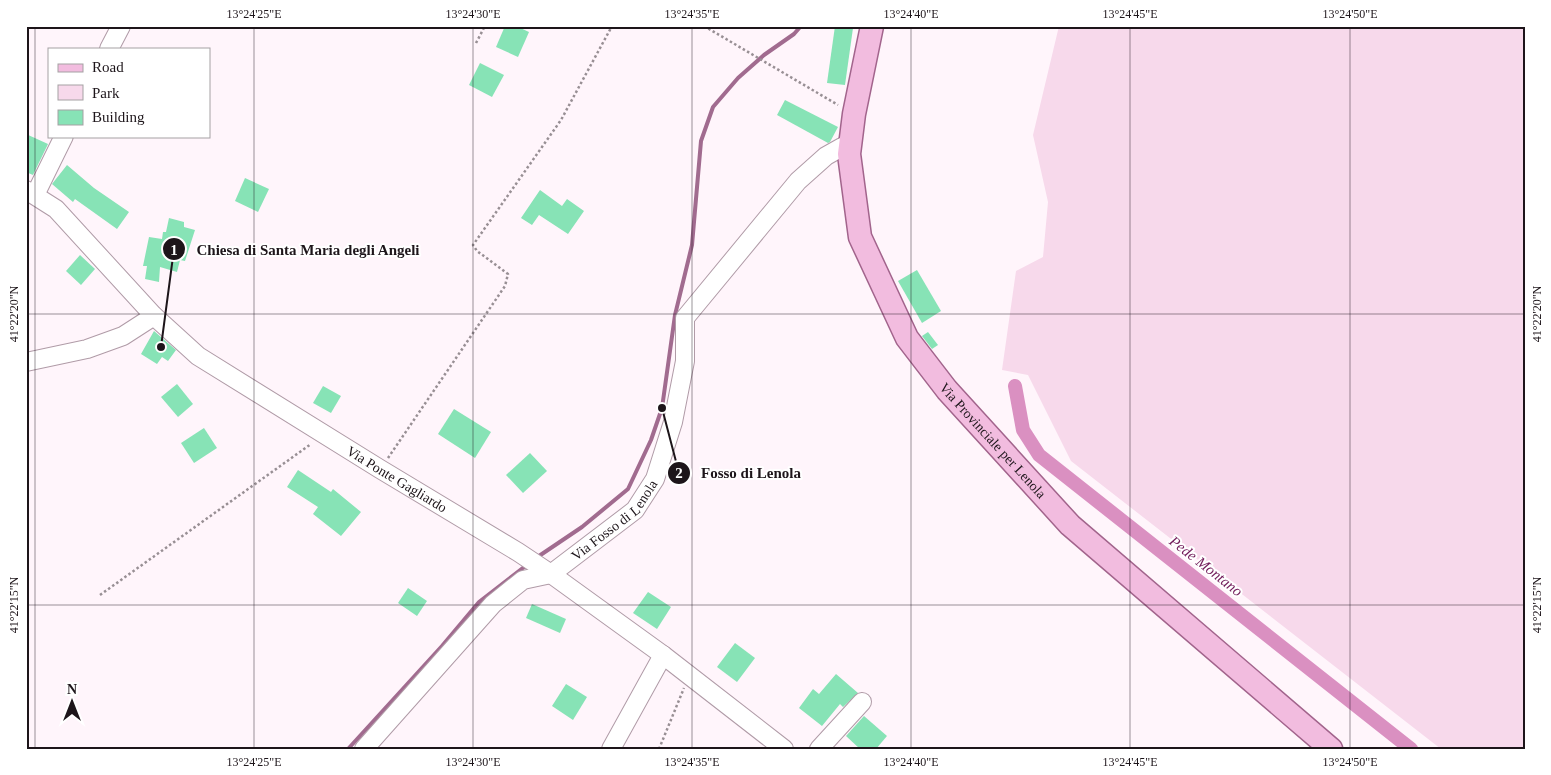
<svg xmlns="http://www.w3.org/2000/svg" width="1551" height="775" font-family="Georgia,serif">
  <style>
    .green { fill: #f7d9eb }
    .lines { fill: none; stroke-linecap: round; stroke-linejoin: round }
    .stream { stroke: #a16b8f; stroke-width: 4 }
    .canal { stroke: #da90c1; stroke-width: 14 }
    .building { fill: #87e3b6 }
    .minor-casing { stroke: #b09ba7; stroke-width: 20 }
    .major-casing { stroke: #a2648c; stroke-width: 25 }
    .path { stroke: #988f94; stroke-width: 2.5; stroke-dasharray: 2.5 2.5; stroke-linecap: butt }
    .minor { stroke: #fff; stroke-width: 18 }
    .major { stroke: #f2bcdf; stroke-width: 22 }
    .ticks { fill: none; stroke: #1d151a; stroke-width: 1; stroke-opacity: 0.45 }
    .labels { text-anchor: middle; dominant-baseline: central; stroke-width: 4; stroke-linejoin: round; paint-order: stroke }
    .street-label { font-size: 14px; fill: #1d151a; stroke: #fff }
    .water-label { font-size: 15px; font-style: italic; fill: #711b5a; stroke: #fff }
    .leader { fill: none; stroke: #1d151a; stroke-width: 2 }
    .callout-dot { fill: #1d151a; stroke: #fff; stroke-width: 2 }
    .mark-label { font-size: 15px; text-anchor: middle; font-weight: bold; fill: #fff }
    .callout-label { font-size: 15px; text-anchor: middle; font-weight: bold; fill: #1d151a; stroke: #fff; stroke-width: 4; stroke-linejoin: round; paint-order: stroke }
    .neatline { fill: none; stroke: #1d151a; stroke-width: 2 }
    .ticks-label { font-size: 12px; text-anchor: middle; fill: #1d151a }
  </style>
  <rect width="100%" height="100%" fill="#fff5fb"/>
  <!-- green -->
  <path class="green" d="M 1059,26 L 1525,26 L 1525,749 L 1441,749 L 1071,461 L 1028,375 L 1002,370 L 1016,271 L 1043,257 L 1048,202 L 1033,135 Z"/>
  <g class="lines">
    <!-- stream -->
    <g class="stream">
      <path d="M 536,558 L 582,527 L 628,489 L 651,440 L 662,408 L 675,315 L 692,245 L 701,141 L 713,107 L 738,78 L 764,55 L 794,34 L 801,26"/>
      <path d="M 348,749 L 442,646 L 479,602 L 528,564"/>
    </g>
    <!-- canal -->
    <path class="canal" d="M 1015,386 L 1023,430 L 1039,455 L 1411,749"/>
  </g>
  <!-- building -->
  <g class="building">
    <path d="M 505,26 L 516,26 L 529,32 L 518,57 L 496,47 Z"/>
    <path d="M 835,26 L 853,28 L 845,85 L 827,83 Z"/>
    <path d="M 480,63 L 504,75 L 492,97 L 469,85 Z"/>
    <path d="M 785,100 L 838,127 L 830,142 L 828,143 L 777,115 Z"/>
    <path d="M 26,134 L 48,144 L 33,175 L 26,172 Z"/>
    <path d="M 67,165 L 94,188 L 129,212 L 117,229 L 75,199 L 73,202 L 52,184 Z"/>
    <path d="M 245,178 L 269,189 L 258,212 L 235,201 Z"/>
    <path d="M 540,190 L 562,206 L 567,199 L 584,211 L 568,234 L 539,215 L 532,225 L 521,218 Z"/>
    <path d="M 169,218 L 184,222 L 184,227 L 195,230 L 185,261 L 180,260 L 177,272 L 160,267 L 159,282 L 145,279 L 147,266 L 143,266 L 149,237 L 162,239 L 163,232 L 166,232 Z"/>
    <path d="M 80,255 L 95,269 L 81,285 L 66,271 Z"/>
    <path d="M 917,270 L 941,311 L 922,323 L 898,281 Z"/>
    <path d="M 154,331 L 176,350 L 168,361 L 162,357 L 157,364 L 141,354 Z"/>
    <path d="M 928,332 L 938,345 L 932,349 L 922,336 Z"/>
    <path d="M 177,384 L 193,404 L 178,417 L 161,397 Z"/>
    <path d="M 323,386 L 341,396 L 331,413 L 313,403 Z"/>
    <path d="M 454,409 L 491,432 L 475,458 L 438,434 Z"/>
    <path d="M 204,428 L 217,448 L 194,463 L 181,443 Z"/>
    <path d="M 530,453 L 547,471 L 523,493 L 506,475 Z"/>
    <path d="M 298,470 L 331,492 L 333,489 L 361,512 L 341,536 L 313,514 L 318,507 L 287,487 Z"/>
    <path d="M 408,588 L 427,601 L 417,616 L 398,603 Z"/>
    <path d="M 648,592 L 671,607 L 657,629 L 633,613 Z"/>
    <path d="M 532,604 L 566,619 L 560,633 L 526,618 Z"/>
    <path d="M 735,643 L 755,658 L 737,682 L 717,667 Z"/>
    <path d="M 836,674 L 858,693 L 843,707 L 840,704 L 822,726 L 799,708 L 813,689 L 819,694 Z"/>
    <path d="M 566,684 L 587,697 L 573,720 L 552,706 Z"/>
    <path d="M 864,716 L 887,736 L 876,749 L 860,749 L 846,736 Z"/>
  </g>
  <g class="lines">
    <!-- minor casing -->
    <g class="minor-casing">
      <g id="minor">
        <path d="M 109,49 L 121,26"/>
        <path id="s1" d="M 26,190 L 56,209 L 154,316 L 198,356 L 380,469 L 518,552 L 551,574 L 663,655 L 784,749"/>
        <path d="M 35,195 L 64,136"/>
        <path d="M 26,362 L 87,349 L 123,336 L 154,316"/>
        <path id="s2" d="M 364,749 L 493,604 L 523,580 L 551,574 L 635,510 L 655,479 L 673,422 L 685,361 L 685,318 L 798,181 L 826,156 L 842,147 L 850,147"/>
        <path d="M 611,749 L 663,655"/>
        <path d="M 819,749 L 862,702"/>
      </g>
    </g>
    <!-- major casing -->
    <g class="major-casing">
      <g id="major">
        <path id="s3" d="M 872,26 L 854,114 L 849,154 L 860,237 L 907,338 L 947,390 L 1070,525 L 1331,749"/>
      </g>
    </g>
    <!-- path -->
    <g class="path">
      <path d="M 704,26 L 838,105"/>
      <path d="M 476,43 L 485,26"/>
      <path d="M 388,458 L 505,286 L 508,274 L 477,251 L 473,245 L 561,120 L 612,26"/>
      <path d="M 100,595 L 311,444"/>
      <path d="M 659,749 L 684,688"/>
    </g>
    <!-- minor -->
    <use href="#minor" class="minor"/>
    <!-- major -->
    <use href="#major" class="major"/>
  </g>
  <!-- ticks -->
  <path class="ticks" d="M 35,26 L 35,749M 254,26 L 254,749M 473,26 L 473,749M 692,26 L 692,749M 911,26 L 911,749M 1130,26 L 1130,749M 1350,26 L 1350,749M 26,314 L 1525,314M 26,605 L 1525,605"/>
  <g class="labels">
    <!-- street labels -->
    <g class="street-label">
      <text stroke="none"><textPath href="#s3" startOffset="459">Via Provinciale per Lenola</textPath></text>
      <text stroke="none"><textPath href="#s1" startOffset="474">Via Ponte Gagliardo</textPath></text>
      <text stroke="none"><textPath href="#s2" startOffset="345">Via Fosso di Lenola</textPath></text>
    </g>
    <!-- water labels -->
    <g class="water-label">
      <text transform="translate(1206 566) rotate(38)">Pede Montano</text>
    </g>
  </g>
  <!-- callouts -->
  <path class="leader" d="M161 347L174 249M662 408L679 473"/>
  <g class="callout-dot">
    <circle cx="161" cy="347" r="5"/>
    <circle cx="662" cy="408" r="5"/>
    <circle cx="174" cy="249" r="12"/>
    <circle cx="679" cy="473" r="12"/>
  </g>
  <g class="mark-label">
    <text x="174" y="255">1</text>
    <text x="679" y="478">2</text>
  </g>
  <g class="callout-label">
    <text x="308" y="255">Chiesa di Santa Maria degli Angeli</text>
    <text x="751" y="478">Fosso di Lenola</text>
  </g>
  <!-- border -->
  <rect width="1551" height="775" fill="none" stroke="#ffffff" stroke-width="55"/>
  <!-- legend -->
  <rect x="48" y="48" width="162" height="90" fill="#ffffff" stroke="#a5a1a3"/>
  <rect x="58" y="64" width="25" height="8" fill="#f2bcdf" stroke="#a5a1a3"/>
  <text x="92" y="72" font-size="15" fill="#1d151a">Road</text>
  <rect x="58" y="85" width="25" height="15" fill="#f7d9eb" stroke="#a5a1a3"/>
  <text x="92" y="98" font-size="15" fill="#1d151a">Park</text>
  <rect x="58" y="110" width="25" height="15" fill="#87e3b6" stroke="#a5a1a3"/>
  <text x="92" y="122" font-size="15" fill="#1d151a">Building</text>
  <!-- north arrow -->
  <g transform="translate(72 702)" stroke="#ffffff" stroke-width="4" paint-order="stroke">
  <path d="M0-4L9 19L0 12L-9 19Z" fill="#1d151a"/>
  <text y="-8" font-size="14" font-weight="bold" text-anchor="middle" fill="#1d151a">N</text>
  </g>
  <rect x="28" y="28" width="1496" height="720" class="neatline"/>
  <g class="ticks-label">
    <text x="254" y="18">13°24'25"E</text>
    <text x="473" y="18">13°24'30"E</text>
    <text x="692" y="18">13°24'35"E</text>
    <text x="911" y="18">13°24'40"E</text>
    <text x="1130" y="18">13°24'45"E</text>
    <text x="1350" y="18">13°24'50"E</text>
    <text transform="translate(14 314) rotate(-90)" y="4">41°22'20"N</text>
    <text transform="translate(1537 314) rotate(-90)" y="4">41°22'20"N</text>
    <text transform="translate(14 605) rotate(-90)" y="4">41°22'15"N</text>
    <text transform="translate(1537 605) rotate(-90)" y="4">41°22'15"N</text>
    <text x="254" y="766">13°24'25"E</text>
    <text x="473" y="766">13°24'30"E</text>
    <text x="692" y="766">13°24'35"E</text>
    <text x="911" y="766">13°24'40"E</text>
    <text x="1130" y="766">13°24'45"E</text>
    <text x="1350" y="766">13°24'50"E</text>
  </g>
</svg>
